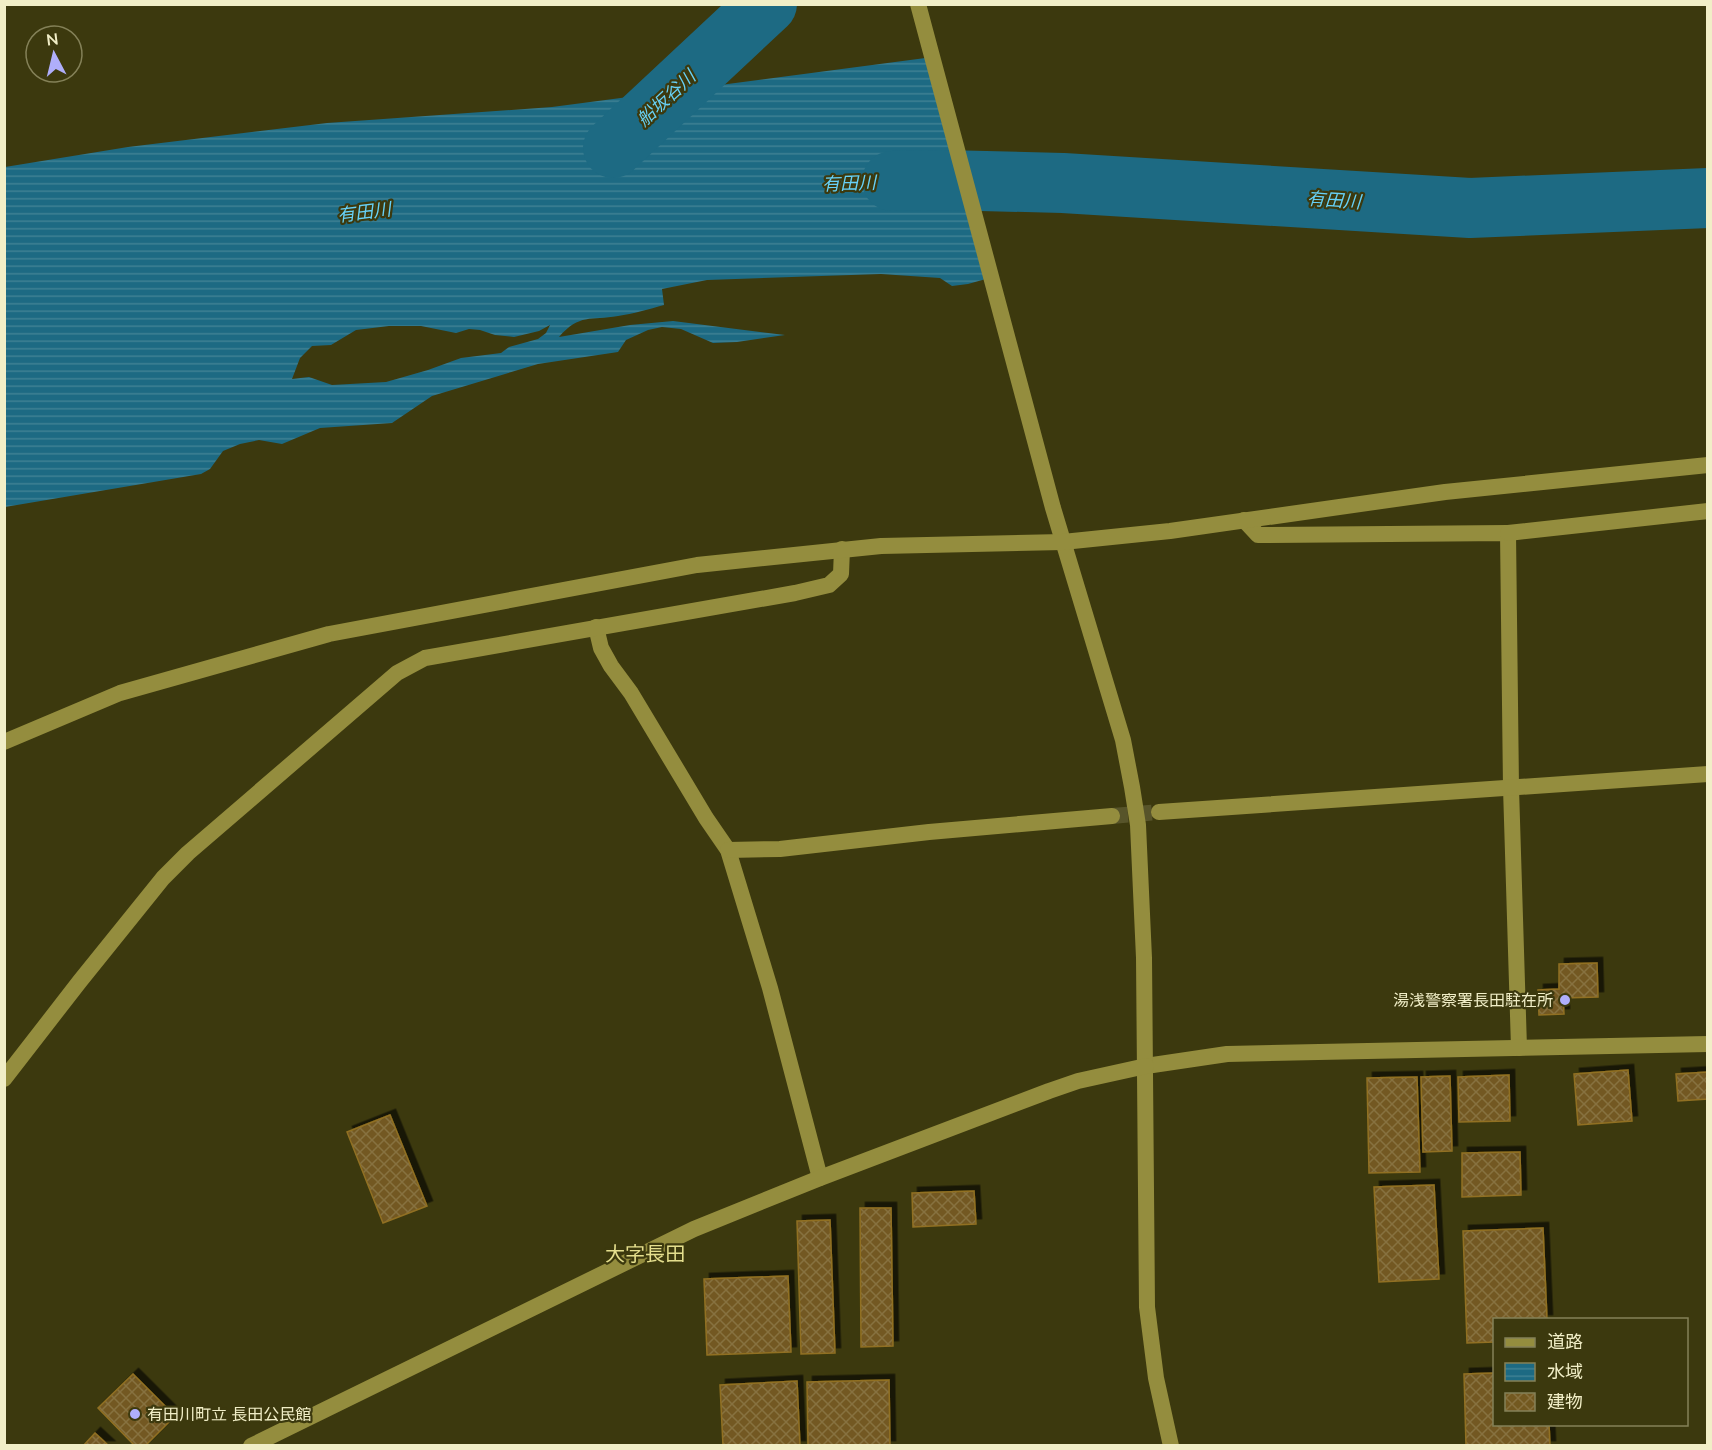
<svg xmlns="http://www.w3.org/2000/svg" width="1712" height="1450" font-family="Mulish,'Noto Sans JP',sans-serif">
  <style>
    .water { fill: url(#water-rules); fill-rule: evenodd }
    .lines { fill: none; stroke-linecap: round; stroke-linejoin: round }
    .river { stroke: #1d6a83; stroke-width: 60 }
    .building { fill: url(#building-cross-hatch); stroke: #917022; stroke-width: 1.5; filter: url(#shadow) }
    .minor-tunnel { stroke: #57542a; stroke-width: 16; stroke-dasharray: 16 8; stroke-linecap: butt }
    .minor { stroke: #948d3e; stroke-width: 16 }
    .tertiary { stroke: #948d3e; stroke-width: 16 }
    .poi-dot { fill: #afaefa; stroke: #3c390e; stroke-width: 2 }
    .labels { text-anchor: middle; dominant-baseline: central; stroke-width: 4.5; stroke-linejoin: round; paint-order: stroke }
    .poi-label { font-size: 16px; fill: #f1eec7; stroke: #3c390e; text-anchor: end }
    .water-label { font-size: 18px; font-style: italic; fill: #67d1f7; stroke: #3c390e }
    .quarter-label { font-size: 20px; fill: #e4de8d; stroke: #3c390e }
  </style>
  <defs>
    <pattern id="water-rules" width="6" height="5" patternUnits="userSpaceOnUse" patternTransform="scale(1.5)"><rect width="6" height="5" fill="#1d6a83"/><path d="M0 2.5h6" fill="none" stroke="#3e8093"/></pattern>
    <pattern id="building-cross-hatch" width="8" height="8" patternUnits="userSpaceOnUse" patternTransform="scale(1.5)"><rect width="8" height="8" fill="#735920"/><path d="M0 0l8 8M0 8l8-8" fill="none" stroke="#87713f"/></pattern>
    <filter id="shadow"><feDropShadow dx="5.5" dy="-5.5" stdDeviation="0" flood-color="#0009"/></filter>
  </defs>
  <rect width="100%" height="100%" fill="#3c390e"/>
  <!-- water -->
  <path class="water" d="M 933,57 L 993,277 L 968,284 L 952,286 L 940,278 L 881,274 L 707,280 L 662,289 L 664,305 C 649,309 633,314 618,316 C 590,321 580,313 559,337 L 630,325 L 673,321 L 785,335 L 737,342 L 713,343 L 681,329 L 662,327 L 648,330 L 626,340 L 618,352 L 538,364 L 432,396 L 392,423 L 320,428 L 282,444 L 259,440 L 240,444 L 223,451 L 210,469 L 201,474 L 5,507 L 5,167 L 128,147 L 327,123 L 552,107 ZM 550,325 L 546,333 L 538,339 L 509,347 L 501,353 L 461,358 L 428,370 L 386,382 L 332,385 L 309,377 L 292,379 L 300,358 L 312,346 L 331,345 L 356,330 L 389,326 L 421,326 L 456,333 L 469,329 L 480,330 L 495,335 L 514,337 L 539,331 Z"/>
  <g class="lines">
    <!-- river -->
    <g class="river">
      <path d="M 613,148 L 767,4"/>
      <path d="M 892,181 L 943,180 L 1063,183 L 1470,208 L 1708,198"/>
    </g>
  </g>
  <!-- building -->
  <g class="building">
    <path d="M 1597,963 L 1598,997 L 1563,998 L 1564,1014 L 1539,1015 L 1538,990 L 1559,989 L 1559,964 Z"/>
    <path d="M 1628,1070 L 1632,1121 L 1578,1125 L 1574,1074 Z"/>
    <path d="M 1708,1072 L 1708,1099 L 1678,1101 L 1676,1074 Z"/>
    <path d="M 1509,1075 L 1510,1121 L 1459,1122 L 1458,1077 Z"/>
    <path d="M 1450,1076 L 1452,1151 L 1423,1152 L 1421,1077 Z"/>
    <path d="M 1417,1077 L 1420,1172 L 1369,1173 L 1367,1078 Z"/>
    <path d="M 390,1115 L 427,1206 L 383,1223 L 347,1132 Z"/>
    <path d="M 1520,1152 L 1521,1195 L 1462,1197 L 1462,1153 Z"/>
    <path d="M 1434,1185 L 1439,1279 L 1379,1282 L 1374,1187 Z"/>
    <path d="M 974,1191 L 976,1224 L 913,1227 L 912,1193 Z"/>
    <path d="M 860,1208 L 891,1208 L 893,1346 L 861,1347 Z"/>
    <path d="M 830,1220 L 835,1353 L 801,1354 L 797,1221 Z"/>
    <path d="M 1543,1228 L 1547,1320 L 1494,1320 L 1494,1342 L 1467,1343 L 1463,1231 Z"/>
    <path d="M 788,1276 L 791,1352 L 707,1355 L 704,1279 Z"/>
    <path d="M 1494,1373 L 1494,1424 L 1549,1424 L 1550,1446 L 1466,1446 L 1464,1374 Z"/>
    <path d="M 133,1374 L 175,1416 L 145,1446 L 135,1446 L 98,1408 Z"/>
    <path d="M 889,1380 L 890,1446 L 808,1446 L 807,1382 Z"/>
    <path d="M 797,1381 L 800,1446 L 723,1446 L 720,1385 Z"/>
    <path d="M 95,1433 L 109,1446 L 83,1446 Z"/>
  </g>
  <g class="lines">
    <!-- minor-tunnel -->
    <path class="minor-tunnel" d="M 1112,816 L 1159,812"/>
    <!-- minor -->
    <g class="minor">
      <path d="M 1244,520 L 1258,535 L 1508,533 L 1511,788 L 1519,1048"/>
      <path d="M 1508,533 L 1708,511"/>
      <path d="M 596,627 L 601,648 L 611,666 L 631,693 L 706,818 L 728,850 L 770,988 L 820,1178"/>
      <path d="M 1159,812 L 1708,774"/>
      <path d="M 728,850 L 780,849 L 929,832 L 1112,816"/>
      <path d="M 1146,1066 L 1227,1054 L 1708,1044"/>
      <path d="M 4,1079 L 80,981 L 163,878 L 188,853 L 397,673 L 425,658 L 795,593 L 829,585 L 841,574 L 842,549"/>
    </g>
    <!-- tertiary -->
    <g class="tertiary">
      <path d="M 918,4 L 1053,508 L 1123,740 L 1132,787 L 1138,825 L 1144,958 L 1147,1307 L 1156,1378 L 1171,1446"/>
      <path d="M 4,742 L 120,693 L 329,634 L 697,565 L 881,546 L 1063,542 L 1170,531 L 1445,492 L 1708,465"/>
      <path d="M 251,1446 L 694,1229 L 820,1178 L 1049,1091 L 1078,1081 L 1146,1066"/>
    </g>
  </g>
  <!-- markers -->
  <g class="poi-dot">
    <circle cx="1565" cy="1000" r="6"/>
    <circle cx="135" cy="1414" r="6"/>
  </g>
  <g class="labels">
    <!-- poi labels -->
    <g class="poi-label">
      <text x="1553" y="1000">湯浅警察署長田駐在所</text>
      <text x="147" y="1414" text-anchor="start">有田川町立 長田公民館</text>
    </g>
    <!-- water labels -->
    <g class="water-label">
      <text transform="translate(666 98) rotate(-43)">船坂谷川</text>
      <text transform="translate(849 183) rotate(-2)">有田川</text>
      <text transform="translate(1334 200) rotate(4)">有田川</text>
      <text transform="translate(364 212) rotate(-7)">有田川</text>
    </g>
    <!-- quarter labels -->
    <g class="quarter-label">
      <text x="645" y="1253">大字長田</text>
    </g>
  </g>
  <!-- border -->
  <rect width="1712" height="1450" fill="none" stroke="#f1eec7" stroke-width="12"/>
  <!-- legend -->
  <rect x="1493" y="1318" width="195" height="108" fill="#3c390e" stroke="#848158" stroke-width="1.5"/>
  <rect x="1505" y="1338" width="30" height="9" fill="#948d3e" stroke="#848158" stroke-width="1.5"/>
  <text x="1547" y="1348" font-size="18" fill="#f1eec7">道路</text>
  <rect x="1505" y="1363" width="30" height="18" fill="url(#water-rules)" stroke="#848158" stroke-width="1.5"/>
  <text x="1547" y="1378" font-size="18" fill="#f1eec7">水域</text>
  <rect x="1505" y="1393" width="30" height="18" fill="url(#building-cross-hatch)" stroke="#848158" stroke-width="1.5"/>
  <text x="1547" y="1408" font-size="18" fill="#f1eec7">建物</text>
  <!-- north arrow -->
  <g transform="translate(54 54) rotate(353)"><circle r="28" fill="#3c390e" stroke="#848158" stroke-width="1.5"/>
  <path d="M0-4.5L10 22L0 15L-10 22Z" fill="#afaefa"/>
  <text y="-9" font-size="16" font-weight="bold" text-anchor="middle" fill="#f1eec7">N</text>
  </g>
</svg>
